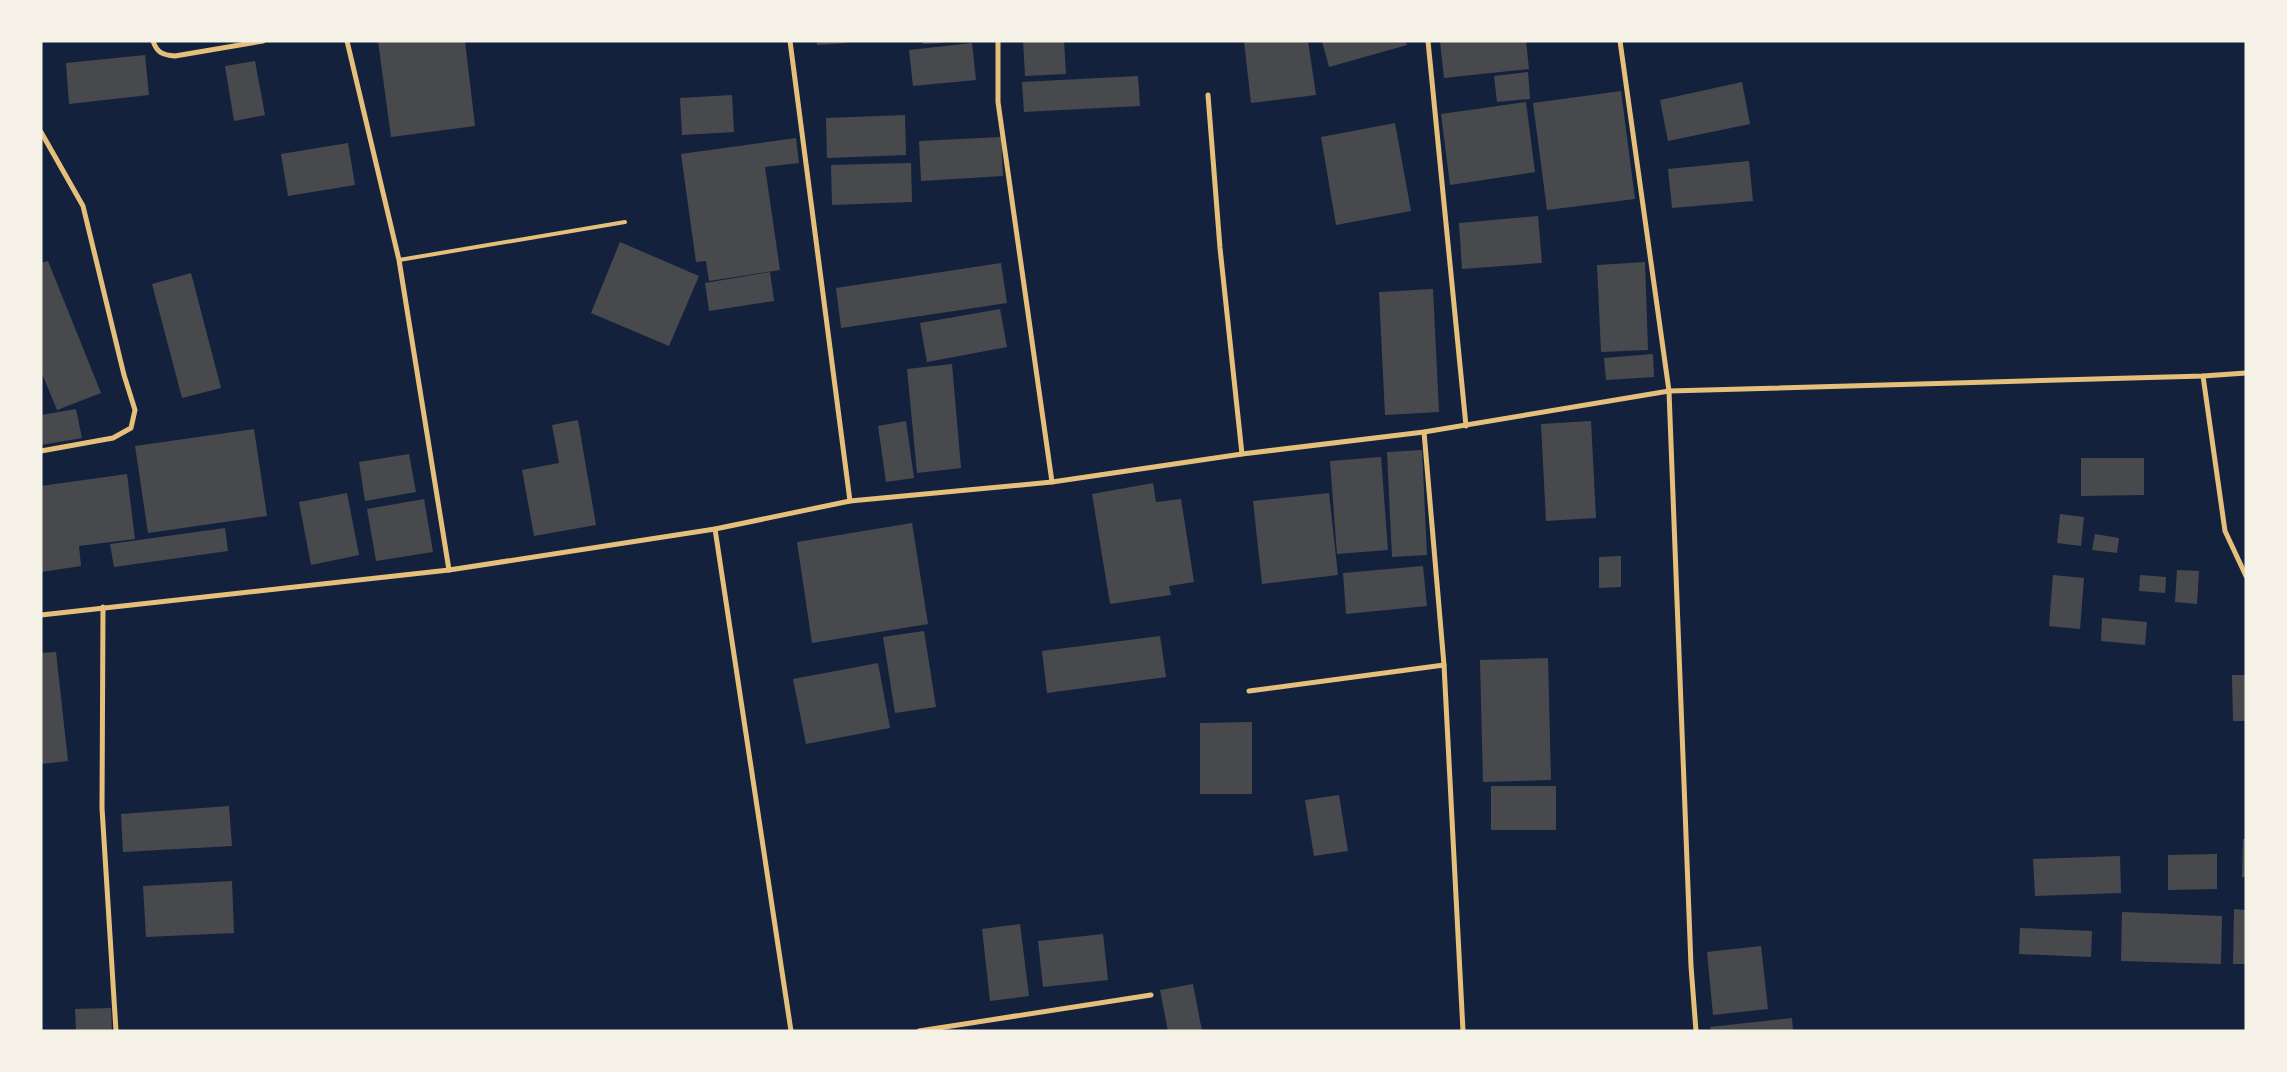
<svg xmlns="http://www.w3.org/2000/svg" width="2287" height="1072" font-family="'Roboto Condensed',sans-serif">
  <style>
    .building { fill: #48494c }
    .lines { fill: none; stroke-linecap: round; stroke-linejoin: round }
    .service { stroke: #e5c07b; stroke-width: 4 }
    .minor { stroke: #e5c07b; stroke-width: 5 }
  </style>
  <rect width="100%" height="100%" fill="#14213d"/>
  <!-- building -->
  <g class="building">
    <path d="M 378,41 L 465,41 L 475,126 L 391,137 Z"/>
    <path d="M 817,41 L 846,41 L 846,43 L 817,45 Z"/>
    <path d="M 923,41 L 943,41 L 943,43 L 923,44 Z"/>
    <path d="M 1023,41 L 1064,41 L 1066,74 L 1025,76 Z"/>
    <path d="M 1244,41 L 1308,41 L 1316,95 L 1251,103 Z"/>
    <path d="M 1322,41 L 1405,41 L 1407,45 L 1329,67 Z"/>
    <path d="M 1440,41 L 1526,41 L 1529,69 L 1444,78 Z"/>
    <path d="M 972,43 L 976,80 L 913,86 L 909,50 Z"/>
    <path d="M 145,55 L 149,95 L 69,104 L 66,63 Z"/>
    <path d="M 255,61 L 265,115 L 234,121 L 225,66 Z"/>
    <path d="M 1528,72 L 1530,99 L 1497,102 L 1494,76 Z"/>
    <path d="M 1138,76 L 1140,106 L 1024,112 L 1022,82 Z"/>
    <path d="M 1742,82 L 1750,124 L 1668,141 L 1660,100 Z"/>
    <path d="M 1621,91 L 1635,199 L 1547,210 L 1533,103 Z"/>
    <path d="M 732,95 L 734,132 L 682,135 L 680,98 Z"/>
    <path d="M 1526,102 L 1535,172 L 1450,185 L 1441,114 Z"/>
    <path d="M 905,115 L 906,155 L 827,158 L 826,118 Z"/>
    <path d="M 1395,123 L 1411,211 L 1336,225 L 1321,137 Z"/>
    <path d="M 1001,137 L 1003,176 L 921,181 L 919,141 Z"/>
    <path d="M 796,138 L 799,163 L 765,167 L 780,270 L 709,281 L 706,261 L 696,262 L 681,154 Z"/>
    <path d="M 348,143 L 355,185 L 288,196 L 281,154 Z"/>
    <path d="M 1749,161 L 1753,201 L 1672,208 L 1668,169 Z"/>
    <path d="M 911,163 L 912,202 L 832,205 L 831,165 Z"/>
    <path d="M 1538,216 L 1542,263 L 1462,269 L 1459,223 Z"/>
    <path d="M 620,242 L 699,276 L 669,346 L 591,313 Z"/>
    <path d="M 48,261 L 101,393 L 57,410 L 41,371 L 41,263 Z"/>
    <path d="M 1645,262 L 1648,350 L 1601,352 L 1597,265 Z"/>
    <path d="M 1001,263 L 1007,303 L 841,328 L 836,288 Z"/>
    <path d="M 770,272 L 774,301 L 709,311 L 705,283 Z"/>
    <path d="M 191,273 L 221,388 L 182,398 L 152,284 Z"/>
    <path d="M 1433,289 L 1439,412 L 1385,415 L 1379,292 Z"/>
    <path d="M 1000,309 L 1007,347 L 927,362 L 920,323 Z"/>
    <path d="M 1653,354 L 1654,377 L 1606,380 L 1604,358 Z"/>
    <path d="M 952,364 L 961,468 L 917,473 L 907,369 Z"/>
    <path d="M 76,409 L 82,438 L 41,445 L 41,415 Z"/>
    <path d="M 578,420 L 596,525 L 534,536 L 522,470 L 559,463 L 552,425 Z"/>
    <path d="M 906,421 L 914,478 L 886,482 L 878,426 Z"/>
    <path d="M 1591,421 L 1596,518 L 1546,521 L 1541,424 Z"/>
    <path d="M 254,429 L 267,516 L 148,533 L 135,446 Z"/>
    <path d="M 1422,450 L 1427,555 L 1392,557 L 1387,452 Z"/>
    <path d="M 409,454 L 416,492 L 365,501 L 359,462 Z"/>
    <path d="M 1381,457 L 1388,550 L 1337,554 L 1330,461 Z"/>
    <path d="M 2081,458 L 2144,458 L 2144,495 L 2081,496 Z"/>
    <path d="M 127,474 L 135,539 L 79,546 L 81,566 L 41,572 L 41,486 Z"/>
    <path d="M 1153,483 L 1156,502 L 1181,499 L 1194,582 L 1169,586 L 1171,595 L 1110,604 L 1092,494 Z"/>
    <path d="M 347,493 L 359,555 L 311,565 L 299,502 Z"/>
    <path d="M 1329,493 L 1338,575 L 1262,584 L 1253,501 Z"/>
    <path d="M 424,499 L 433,552 L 376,561 L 367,509 Z"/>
    <path d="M 2060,514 L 2084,517 L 2081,546 L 2057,543 Z"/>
    <path d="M 912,523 L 928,624 L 812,643 L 797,542 Z"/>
    <path d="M 225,528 L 228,551 L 114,567 L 110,544 Z"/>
    <path d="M 2095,534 L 2119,538 L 2117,553 L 2092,550 Z"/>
    <path d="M 1621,556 L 1621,587 L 1599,588 L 1599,557 Z"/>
    <path d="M 1423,566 L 1427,606 L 1346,614 L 1343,573 Z"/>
    <path d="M 2177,570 L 2199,571 L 2197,604 L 2175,602 Z"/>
    <path d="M 2053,575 L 2084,578 L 2080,629 L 2049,626 Z"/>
    <path d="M 2140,575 L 2166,577 L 2165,593 L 2139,591 Z"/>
    <path d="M 2102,618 L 2147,622 L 2145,645 L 2101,641 Z"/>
    <path d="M 924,631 L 936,707 L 895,713 L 883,637 Z"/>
    <path d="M 1160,636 L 1166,677 L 1047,693 L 1042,651 Z"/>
    <path d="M 56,652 L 68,761 L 41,764 L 41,653 Z"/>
    <path d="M 1548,658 L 1551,780 L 1483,782 L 1480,660 Z"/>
    <path d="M 878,663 L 890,728 L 806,744 L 793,679 Z"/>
    <path d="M 2232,675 L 2246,675 L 2246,721 L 2233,721 Z"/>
    <path d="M 1252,722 L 1252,794 L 1200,794 L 1200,723 Z"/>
    <rect x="1491" y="786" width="65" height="44"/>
    <path d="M 1339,795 L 1348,851 L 1314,856 L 1305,800 Z"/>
    <path d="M 229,806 L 232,846 L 123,852 L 121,814 Z"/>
    <path d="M 2243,839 L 2246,839 L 2246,877 L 2242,877 Z"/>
    <path d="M 2217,854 L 2217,889 L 2168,890 L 2168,855 Z"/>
    <path d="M 2120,856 L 2121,893 L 2035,896 L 2033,859 Z"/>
    <path d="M 232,881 L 234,933 L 146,937 L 143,886 Z"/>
    <path d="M 2234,909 L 2246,910 L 2246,964 L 2233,964 Z"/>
    <path d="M 2122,912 L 2222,916 L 2221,964 L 2121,961 Z"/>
    <path d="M 1020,924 L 1029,996 L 990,1001 L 982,929 Z"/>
    <path d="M 2020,928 L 2092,931 L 2091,957 L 2019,954 Z"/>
    <path d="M 1103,934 L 1108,980 L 1043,987 L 1038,941 Z"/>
    <path d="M 1761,946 L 1768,1009 L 1713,1015 L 1707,952 Z"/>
    <path d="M 1193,984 L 1202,1031 L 1168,1031 L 1160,990 Z"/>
    <path d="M 111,1008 L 112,1031 L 76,1031 L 75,1009 Z"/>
    <path d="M 1792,1018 L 1793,1031 L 1711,1031 L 1710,1027 Z"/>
  </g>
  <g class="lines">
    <!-- service -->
    <path class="service" d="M 399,260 L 625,222"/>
    <!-- minor -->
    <g class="minor">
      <path d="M 153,41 C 157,53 163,55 175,56 L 263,41"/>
      <path d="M 347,41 L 399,260 L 449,570"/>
      <path d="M 790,41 L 850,501"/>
      <path d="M 998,41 L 998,102 L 1052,482"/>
      <path d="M 1428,41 L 1466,426"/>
      <path d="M 1620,41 L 1669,391 L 1691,966 L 1696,1031"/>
      <path d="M 1208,95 L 1220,248 L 1242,454"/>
      <path d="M 41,132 L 83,206 L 124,375 L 135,410 L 131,428 L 113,438 L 41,451"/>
      <path d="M 2203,376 L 2225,531 L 2246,576"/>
      <path d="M 1424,432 L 1444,665 L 1463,1031"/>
      <path d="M 715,529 L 791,1031"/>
      <path d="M 103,607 L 102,808 L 116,1031"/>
      <path d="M 41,615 L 449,570 L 715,529 L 850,501 L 1052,482 L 1242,454 L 1424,432 L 1669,391 L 2203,376 L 2246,373"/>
      <path d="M 1249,691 L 1444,665"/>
      <path d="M 919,1031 L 1151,995"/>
    </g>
  </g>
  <!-- border -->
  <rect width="2287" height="1072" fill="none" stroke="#f6f1e7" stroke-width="85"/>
</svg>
